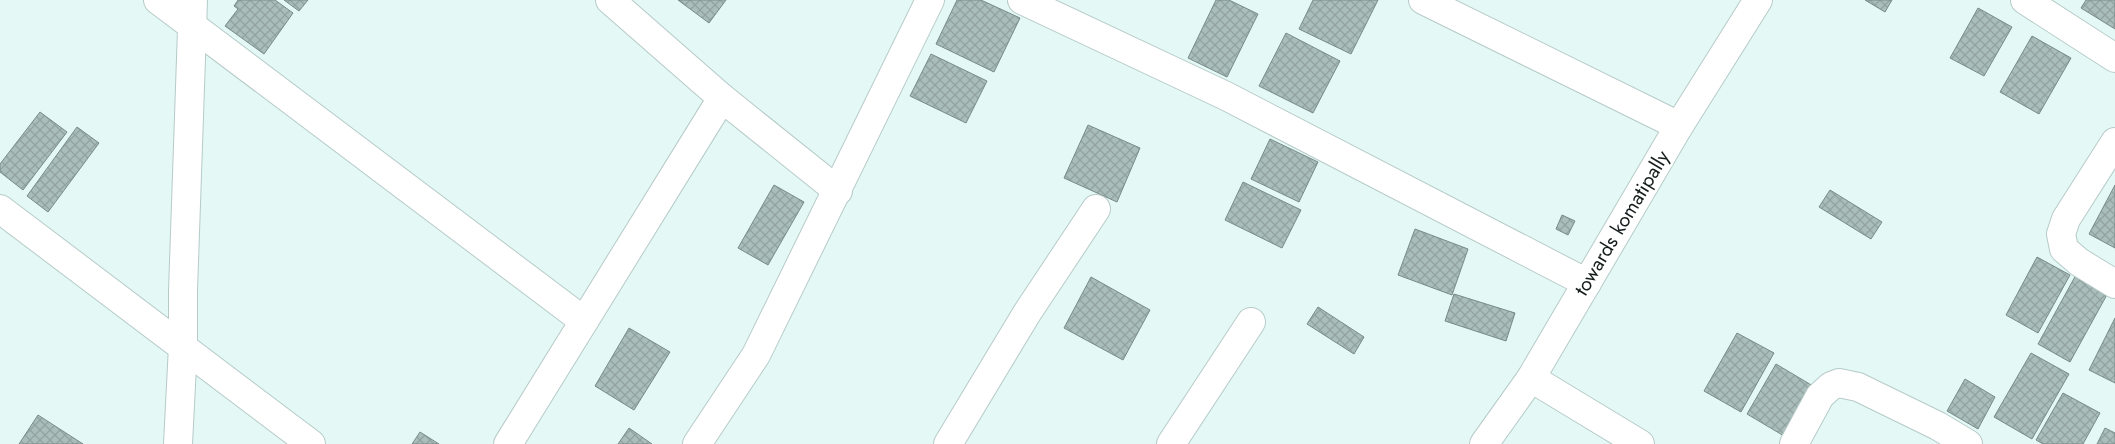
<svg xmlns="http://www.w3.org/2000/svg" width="2115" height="444" font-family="Jost,sans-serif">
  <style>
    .building { fill: url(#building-cross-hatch); stroke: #788b88 }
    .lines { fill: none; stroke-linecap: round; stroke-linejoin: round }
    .street-casing { stroke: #b6cbc8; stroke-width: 30 }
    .secondary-casing { stroke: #b6cbc8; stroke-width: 30 }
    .street { stroke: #fff; stroke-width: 28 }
    .secondary { stroke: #fff; stroke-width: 28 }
    .labels { text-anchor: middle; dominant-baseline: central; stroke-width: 5; stroke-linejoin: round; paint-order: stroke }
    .street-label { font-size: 20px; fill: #151d1c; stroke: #fff }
  </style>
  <defs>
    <pattern id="building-cross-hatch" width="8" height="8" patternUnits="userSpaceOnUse" patternTransform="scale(1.25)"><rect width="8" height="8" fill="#a9bdba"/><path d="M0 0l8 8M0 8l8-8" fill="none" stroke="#91a29f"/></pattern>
  </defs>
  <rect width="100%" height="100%" fill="#e4f9f6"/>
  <!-- building -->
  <g class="building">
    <path d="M 238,0 L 275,0 L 293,13 L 264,54 L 225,26 L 238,9 L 234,6 Z"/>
    <path d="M 284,0 L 308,0 L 299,11 Z"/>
    <path d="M 678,0 L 726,0 L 709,23 Z"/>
    <path d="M 957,0 L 981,0 L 1020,18 L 994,72 L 936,44 Z"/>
    <path d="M 1216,0 L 1229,0 L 1258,14 L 1227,77 L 1188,58 Z"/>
    <path d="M 1313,0 L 1378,0 L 1351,54 L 1299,29 Z"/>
    <path d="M 1865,0 L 1892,0 L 1885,12 Z"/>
    <path d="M 2086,0 L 2115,0 L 2115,29 L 2081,8 Z"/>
    <path d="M 1978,8 L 2012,27 L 1984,76 L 1950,58 Z"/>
    <path d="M 1286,33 L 1340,61 L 1313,113 L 1259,86 Z"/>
    <path d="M 2032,36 L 2071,58 L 2039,114 L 2000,92 Z"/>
    <path d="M 931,54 L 987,81 L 966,123 L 910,96 Z"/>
    <path d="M 40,112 L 67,132 L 23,190 L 0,172 L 0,164 Z"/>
    <path d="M 1088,125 L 1140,148 L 1117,202 L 1064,178 Z"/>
    <path d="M 77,127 L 99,143 L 48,212 L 27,196 Z"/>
    <path d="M 1270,139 L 1318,162 L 1299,202 L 1251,179 Z"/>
    <path d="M 1243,182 L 1301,210 L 1282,248 L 1225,220 Z"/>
    <path d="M 774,185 L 804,202 L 768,265 L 738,248 Z"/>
    <path d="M 2115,185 L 2115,248 L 2089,234 Z"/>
    <path d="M 1830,190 L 1882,222 L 1871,239 L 1819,207 Z"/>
    <path d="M 1562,215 L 1575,221 L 1568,235 L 1556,229 Z"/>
    <path d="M 1415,229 L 1468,249 L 1452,295 L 1398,275 Z"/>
    <path d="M 2037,257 L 2070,275 L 2038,333 L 2006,315 Z"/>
    <path d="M 2077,273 L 2109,291 L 2070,362 L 2038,344 Z"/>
    <path d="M 1091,277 L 1150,310 L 1123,360 L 1064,328 Z"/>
    <path d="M 1454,294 L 1515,313 L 1506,341 L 1445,321 Z"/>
    <path d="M 1318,307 L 1364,337 L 1354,354 L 1307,324 Z"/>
    <path d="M 2115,318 L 2115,383 L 2089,370 Z"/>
    <path d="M 629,328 L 670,352 L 634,410 L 595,386 Z"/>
    <path d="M 1737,333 L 1774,353 L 1741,412 L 1704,391 Z"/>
    <path d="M 2031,353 L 2069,374 L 2032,439 L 1994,417 Z"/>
    <path d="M 1776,364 L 1813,386 L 1784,436 L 1747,414 Z"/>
    <path d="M 1965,379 L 1995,397 L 1978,429 L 1947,411 Z"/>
    <path d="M 2063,393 L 2100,413 L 2083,444 L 2043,444 L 2036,440 Z"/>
    <path d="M 38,415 L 83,444 L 19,444 Z"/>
    <path d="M 629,428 L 652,444 L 618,444 Z"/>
    <path d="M 2105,428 L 2115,433 L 2115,444 L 2097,444 Z"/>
    <path d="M 420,432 L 439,444 L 412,444 Z"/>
  </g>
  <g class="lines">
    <!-- street casing -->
    <g class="street-casing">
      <g id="street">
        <path d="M 158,0 L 584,321"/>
        <path d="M 610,0 L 722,98"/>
        <path d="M 1022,0 L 1226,96 L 1587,283"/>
        <path d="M 1423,0 L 1679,126"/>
        <path d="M 2025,0 L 2115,58"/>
        <path d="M 2115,142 L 2066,219 L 2061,234 L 2064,249 L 2079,262 L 2115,284"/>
        <path d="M 0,209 L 311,444"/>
        <path d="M 1531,378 L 1640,444"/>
        <path d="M 178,444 L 183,346 L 183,291 L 193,0"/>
        <path d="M 508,444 L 722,98 L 838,191"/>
        <path d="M 697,444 L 756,355 L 930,0"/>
        <path d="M 948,444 L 1027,313 L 1096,209"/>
        <path d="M 1171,444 L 1251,322"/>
        <path d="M 1794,444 L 1820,396 L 1831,386 L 1839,383 L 1858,387 L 1938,426 L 1968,444"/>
      </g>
    </g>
    <!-- secondary casing -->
    <g class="secondary-casing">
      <path id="secondary" d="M 1484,444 L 1531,378 L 1679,126 L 1758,0"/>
    </g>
    <!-- street -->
    <use href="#street" class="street"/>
    <!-- secondary -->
    <use href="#secondary" class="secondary"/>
  </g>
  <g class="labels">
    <!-- street labels -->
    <g class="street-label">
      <text transform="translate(1622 223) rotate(-59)">towards komatipally</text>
    </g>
  </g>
</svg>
